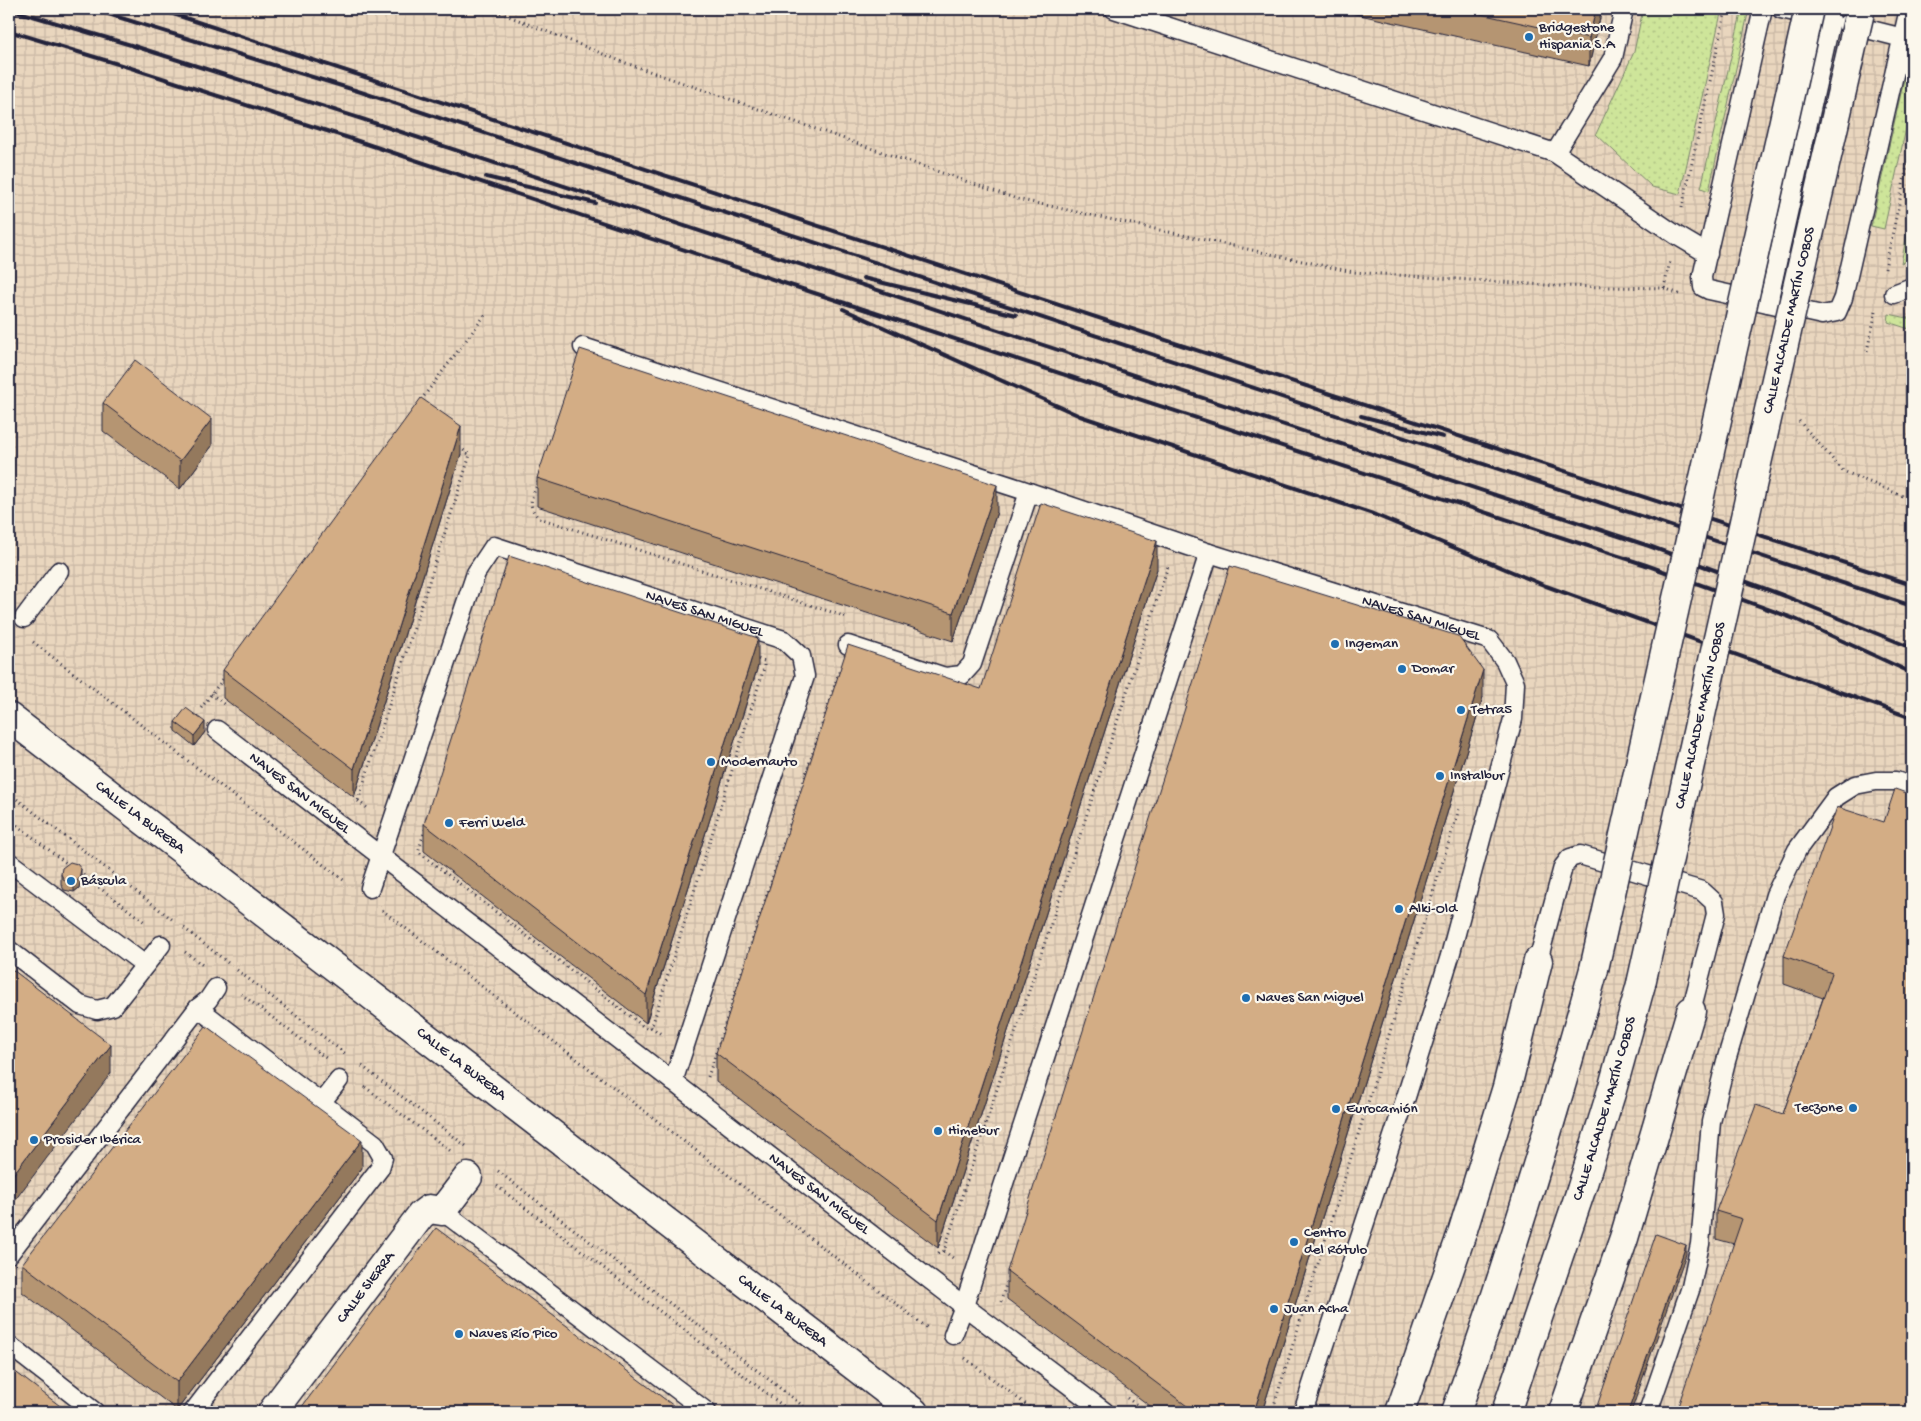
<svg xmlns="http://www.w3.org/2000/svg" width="1921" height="1421" font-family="'Gochi Hand',sans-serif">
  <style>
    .industrial { fill: url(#industrial-grid) }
    .garden { fill: url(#garden-dots); stroke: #78846a }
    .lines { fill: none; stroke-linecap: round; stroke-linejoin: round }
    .service-casing { stroke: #22223b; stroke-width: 21 }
    .minor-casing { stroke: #22223b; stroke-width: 31 }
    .secondary-casing { stroke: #22223b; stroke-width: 31 }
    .path { stroke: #22223b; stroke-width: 3; stroke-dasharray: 1 4; stroke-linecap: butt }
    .service { stroke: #fbf7ec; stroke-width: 18 }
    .minor { stroke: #fbf7ec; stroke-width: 28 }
    .secondary { stroke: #fbf7ec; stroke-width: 28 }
    .rail { stroke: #22223b; stroke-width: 4 }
    .secondary-bridge-casing { stroke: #22223b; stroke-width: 31; stroke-linecap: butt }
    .secondary-bridge { stroke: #fbf7ec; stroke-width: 28 }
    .wall { fill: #b59572; stroke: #22223b }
    .shaded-wall { fill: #94795d; stroke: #22223b }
    .building { fill: #d3ad85; stroke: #22223b }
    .poi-dot { fill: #1f6fb2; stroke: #fbf7ec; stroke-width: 2 }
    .labels { text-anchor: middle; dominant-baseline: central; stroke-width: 4.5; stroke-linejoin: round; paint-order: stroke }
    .poi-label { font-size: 15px; fill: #22223b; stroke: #fbf7ec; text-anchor: start }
    .street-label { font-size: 15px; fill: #22223b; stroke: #fbf7ec }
  </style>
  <defs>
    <pattern id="industrial-grid" width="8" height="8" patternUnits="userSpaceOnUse" patternTransform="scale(1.25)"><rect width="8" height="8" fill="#e9d6be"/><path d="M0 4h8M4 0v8" fill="none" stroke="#c8b7a4"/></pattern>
    <pattern id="garden-dots" width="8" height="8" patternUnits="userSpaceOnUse" patternTransform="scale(1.25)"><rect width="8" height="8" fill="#cee59a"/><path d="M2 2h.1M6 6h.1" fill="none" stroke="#b1c486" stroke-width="1.8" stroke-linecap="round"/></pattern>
  </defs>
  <rect width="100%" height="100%" fill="#f3e8d7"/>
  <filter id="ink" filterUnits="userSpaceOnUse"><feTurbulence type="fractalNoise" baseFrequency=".02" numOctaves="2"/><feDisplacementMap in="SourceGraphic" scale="10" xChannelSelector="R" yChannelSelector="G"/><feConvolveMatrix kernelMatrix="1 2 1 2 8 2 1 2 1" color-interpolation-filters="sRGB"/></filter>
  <g filter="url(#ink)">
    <!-- industrial -->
    <rect class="industrial" x="9" y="9" width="1903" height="1403"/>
    <!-- garden -->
    <g class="garden">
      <path d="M 1643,9 L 1722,9 L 1680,194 L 1652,187 L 1596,134 L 1634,52 Z"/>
      <path d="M 1742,9 L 1749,9 L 1709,191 L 1701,188 Z"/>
      <path d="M 1912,44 L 1912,101 L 1884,229 L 1871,226 Z"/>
      <path d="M 1912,209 L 1912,259 L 1901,263 Z"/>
      <path d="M 1889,314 L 1912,319 L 1912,330 L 1888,322 Z"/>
    </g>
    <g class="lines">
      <!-- service casing -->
      <g class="service-casing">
        <g id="service">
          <path d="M 1114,9 L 1555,153 L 1676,235 L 1708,254"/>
          <path d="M 1763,9 L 1702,277 L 1703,287 L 1709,290 L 1822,315 L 1837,312 L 1843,298 L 1909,9"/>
          <path d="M 1847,24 L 1903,38"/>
          <path d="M 1555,153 L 1613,58 L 1624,9"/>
          <path d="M 1894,294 L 1912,287"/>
          <path d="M 1768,303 L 1831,20 L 1781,9"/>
          <path id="s1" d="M 583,347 L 1029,492 L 1209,553 L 1489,640 L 1505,661 L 1515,683 L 1513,719 L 1450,956 L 1406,1097 L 1303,1412"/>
          <path d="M 24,618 L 59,571"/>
          <path d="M 848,645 L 945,677 L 962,675 L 972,664 L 1029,492"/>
          <path id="s2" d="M 217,730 L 964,1306 L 1105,1412"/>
          <path d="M 9,862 L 145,965"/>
          <path id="s3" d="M 370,888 L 476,573 L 494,546 L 784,640 L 801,656 L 805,676 L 673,1082"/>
          <path d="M 9,950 L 80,1005 L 97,1010 L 113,1006 L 161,945"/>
          <path d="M 1538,961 L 1563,867 L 1570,858 L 1580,855 L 1702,891 L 1714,902 L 1716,914 L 1691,1011"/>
          <path d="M 321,1103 L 339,1080"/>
          <path d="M 442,1211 L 707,1412"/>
          <path d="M 9,1254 L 198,1008 L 208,1000 L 216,988"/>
          <path d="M 953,1335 L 964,1306 L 1209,553"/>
          <path d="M 9,1345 L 95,1412"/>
          <path d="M 193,1412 L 380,1168 L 383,1158 L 375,1144 L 198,1008"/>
          <path d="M 1648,1412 L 1691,1287 L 1700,1244 L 1711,1122 L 1726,1061 L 1775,895 L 1797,850 L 1836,797 L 1855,785 L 1876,781 L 1896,781 L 1912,787"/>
        </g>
      </g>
      <!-- minor casing -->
      <g class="minor-casing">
        <g id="minor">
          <path id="s4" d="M 9,717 L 914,1412"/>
          <path id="s5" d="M 272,1412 L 421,1215 L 429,1209 L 442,1211 L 468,1177"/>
          <path d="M 1400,1412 L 1462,1233 L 1507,1087 L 1538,961"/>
          <path d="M 1563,1412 L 1624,1238 L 1691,1011"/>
        </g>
      </g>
      <!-- secondary casing -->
      <g class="secondary-casing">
        <g id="secondary">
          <path d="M 1456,1412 C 1508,1266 1553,1118 1594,969"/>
          <path id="s6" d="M 1506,1412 L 1581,1190 L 1612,1090 L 1641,984"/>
        </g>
      </g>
      <!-- path -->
      <g class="path">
        <path d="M 491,9 L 623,62 L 1017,199 L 1353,272 L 1559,286 L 1664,288 L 1679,294"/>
        <path d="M 1682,208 L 1726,9"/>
        <path d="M 1885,268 L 1912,144"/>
        <path d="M 1664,288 L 1670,261"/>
        <path d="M 1867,351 L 1876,311"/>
        <path d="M 421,400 L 485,315"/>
        <path d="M 1799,421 L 1843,471 L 1912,500"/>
        <path d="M 538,482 C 532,498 526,505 539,518 L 847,617"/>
        <path d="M 506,578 L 764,661 L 764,668 L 653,1023 L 649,1029 L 644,1027 L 420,853 L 419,849 L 502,581 Z"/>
        <path d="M 33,642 L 346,882"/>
        <path d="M 211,694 L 224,704"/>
        <path d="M 201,708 L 226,675"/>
        <path d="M 9,793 L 173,920"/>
        <path d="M 358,801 L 370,810"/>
        <path d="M 354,802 L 358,801 L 470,455 L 458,446"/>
        <path d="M 9,819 L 70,866"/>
        <path d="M 79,872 L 146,923"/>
        <path d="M 382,910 L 929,1329"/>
        <path d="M 184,928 L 228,963"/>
        <path d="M 185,952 L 204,966"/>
        <path d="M 237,970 L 347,1055"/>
        <path d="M 241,994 L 326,1058"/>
        <path d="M 651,1027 L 661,1034"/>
        <path d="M 362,1066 L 466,1146"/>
        <path d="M 708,1077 L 840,669"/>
        <path d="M 365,1087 L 452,1152"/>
        <path d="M 498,1171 L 811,1412"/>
        <path d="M 497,1186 L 791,1412"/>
        <path d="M 944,1251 L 953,1258"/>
        <path d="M 938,1253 L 944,1251 L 1168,566"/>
        <path d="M 1001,1302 L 1008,1277"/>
        <path d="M 965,1358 L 1036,1412"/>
        <path d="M 1127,1398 L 1147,1412"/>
        <path d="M 1272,1412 L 1459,809"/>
      </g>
      <!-- service -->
      <use href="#service" class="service"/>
      <!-- minor -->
      <use href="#minor" class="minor"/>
      <!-- secondary -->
      <use href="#secondary" class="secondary"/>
      <!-- rail -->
      <g class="rail">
        <path d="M 9,9 L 131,45 L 362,119 L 1649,546 L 1785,596 L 1912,648"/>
        <path d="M 92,9 L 361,92 L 1912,606"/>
        <path d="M 158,9 L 1912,585"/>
        <path d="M 9,31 L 131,68 L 358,141 L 793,286 L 1646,565 L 1795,619 L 1912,673"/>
        <path d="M 486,177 L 595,203"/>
        <path d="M 863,278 L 1016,315"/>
        <path d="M 843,309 L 1080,416 L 1373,514 L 1546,586 L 1912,718"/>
        <path d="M 1361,416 L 1443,437"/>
      </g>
      <!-- secondary-bridge casing -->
      <g class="secondary-bridge-casing">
        <g id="secondary-bridge">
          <path d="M 1594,969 L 1809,9"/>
          <path id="s7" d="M 1641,984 L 1764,432 L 1860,12"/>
        </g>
      </g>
      <!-- secondary-bridge -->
      <use href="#secondary-bridge" class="secondary-bridge"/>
    </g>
    <!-- wall -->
    <g class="wall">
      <path d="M 1333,9 L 1602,9 L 1589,66 Z"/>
      <path d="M 103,403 L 212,446 L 180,489 L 103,431 Z"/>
      <path d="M 461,454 L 354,797 L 223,698 L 223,670 Z"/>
      <path d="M 537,478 L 997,512 L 953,641 L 537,506 Z"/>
      <path d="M 1157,569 L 938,1248 L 716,1081 L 716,1053 L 981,689 Z"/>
      <path d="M 758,666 L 646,1023 L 424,851 L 424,824 Z"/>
      <path d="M 1483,697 L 1262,1412 L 1158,1412 L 1007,1299 L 1007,1271 Z"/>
      <path d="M 175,722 L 205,732 L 194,746 L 175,731 Z"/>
      <path d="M 1912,795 L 1734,1244 L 1716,1239 L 1716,1211 L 1783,1114 L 1823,998 L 1784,984 L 1784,956 L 1884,822 Z"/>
      <path d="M 61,874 L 81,879 L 79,888 L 74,892 L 64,890 L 61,884 Z"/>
      <path d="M 362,1168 L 177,1410 L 22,1292 L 22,1264 Z"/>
    </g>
    <!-- shaded-wall -->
    <g class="shaded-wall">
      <path d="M 1596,9 L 1602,9 L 1589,66 L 1589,38 Z"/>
      <path d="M 212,419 L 212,446 L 180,489 L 180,461 Z"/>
      <path d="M 461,426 L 461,454 L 354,797 L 354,769 Z"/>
      <path d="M 997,485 L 997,512 L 953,641 L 953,613 Z"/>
      <path d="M 1157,541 L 1157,569 L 938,1248 L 938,1220 Z"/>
      <path d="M 758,638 L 758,666 L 646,1023 L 646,995 Z"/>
      <path d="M 1483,670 L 1483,697 L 1262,1412 L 1254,1412 Z"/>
      <path d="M 205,722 L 205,732 L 194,746 L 194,736 Z"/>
      <path d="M 81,869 L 81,879 L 79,888 L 74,892 L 74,883 Z"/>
      <path d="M 111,1045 L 111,1073 L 9,1208 L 9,1180 Z"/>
      <path d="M 362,1140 L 362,1168 L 177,1410 L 177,1382 Z"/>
      <path d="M 1686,1245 L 1686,1254 L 1631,1412 L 1628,1412 Z"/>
    </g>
    <!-- building -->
    <g class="building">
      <path d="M 1458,9 L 1596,9 L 1589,38 Z"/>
      <path d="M 580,349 L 997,485 L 953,613 L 537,478 Z"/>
      <path d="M 135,360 L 212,419 L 180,461 L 103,403 Z"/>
      <path d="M 421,398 L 461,426 L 354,769 L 223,670 Z"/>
      <path d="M 1041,503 L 1157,541 L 938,1220 L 716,1053 L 848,645 L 981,689 Z"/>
      <path d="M 509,556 L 758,638 L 646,995 L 424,824 Z"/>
      <path d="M 1230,566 L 1458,636 L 1483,670 L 1254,1412 L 1195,1412 L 1007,1271 Z"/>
      <path d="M 186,708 L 205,722 L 194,736 L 175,722 Z"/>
      <path d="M 1895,789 L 1912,795 L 1912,1412 L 1676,1412 L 1742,1219 L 1716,1211 L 1756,1105 L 1783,1114 L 1832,973 L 1784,956 L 1837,807 L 1884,822 Z"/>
      <path d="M 70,862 L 77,864 L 81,869 L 79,879 L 74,883 L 64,880 L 61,874 L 62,868 Z"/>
      <path d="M 9,967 L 111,1045 L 9,1180 Z"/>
      <path d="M 206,1026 L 362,1140 L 177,1382 L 22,1264 Z"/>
      <path d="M 436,1228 L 682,1412 L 298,1412 Z"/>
      <path d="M 1656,1234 L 1686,1245 L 1628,1412 L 1595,1412 Z"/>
      <path d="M 9,1367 L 68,1412 L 9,1412 Z"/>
    </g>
  </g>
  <!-- markers -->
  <g class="poi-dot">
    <circle cx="1529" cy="37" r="5"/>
    <circle cx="1335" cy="644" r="5"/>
    <circle cx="1402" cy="669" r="5"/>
    <circle cx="1461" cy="710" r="5"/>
    <circle cx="711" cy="762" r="5"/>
    <circle cx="1440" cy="776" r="5"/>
    <circle cx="449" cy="823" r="5"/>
    <circle cx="71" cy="881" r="5"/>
    <circle cx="1399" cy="909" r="5"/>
    <circle cx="1246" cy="998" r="5"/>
    <circle cx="1853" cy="1108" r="5"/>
    <circle cx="1336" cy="1109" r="5"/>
    <circle cx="938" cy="1131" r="5"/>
    <circle cx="34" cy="1140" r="5"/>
    <circle cx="1294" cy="1242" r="5"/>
    <circle cx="1274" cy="1309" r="5"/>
    <circle cx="459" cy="1334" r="5"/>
  </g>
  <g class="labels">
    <!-- poi labels -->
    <g class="poi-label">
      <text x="1539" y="28">Bridgestone<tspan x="1539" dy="17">Hispania S.A</tspan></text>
      <text x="1345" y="644">Ingeman</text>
      <text x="1412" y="669">Domar</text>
      <text x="1471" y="710">Tetra5</text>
      <text x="721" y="762">Modernauto</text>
      <text x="1450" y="776">Instalbur</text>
      <text x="459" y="823">Ferri Weld</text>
      <text x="81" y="881">Báscula</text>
      <text x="1409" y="909">Alki-Old</text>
      <text x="1256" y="998">Naves San Miguel</text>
      <text x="1843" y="1108" text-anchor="end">Teczone</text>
      <text x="1346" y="1109">Eurocamión</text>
      <text x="948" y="1131">Himebur</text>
      <text x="44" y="1140">Prosider Ibérica</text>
      <text x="1304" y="1233">Centro<tspan x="1304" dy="17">del Rótulo</tspan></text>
      <text x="1284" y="1309">Juan Acha</text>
      <text x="469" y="1334">Naves Río Pico</text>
    </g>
    <!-- street labels -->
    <g class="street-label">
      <text stroke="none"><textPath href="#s7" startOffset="680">CALLE ALCALDE MARTÍN COBOS</textPath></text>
      <text stroke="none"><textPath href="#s3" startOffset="586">NAVES SAN MIGUEL</textPath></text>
      <text stroke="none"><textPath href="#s1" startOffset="881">NAVES SAN MIGUEL</textPath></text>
      <text stroke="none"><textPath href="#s7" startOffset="275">CALLE ALCALDE MARTÍN COBOS</textPath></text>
      <text stroke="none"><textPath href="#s2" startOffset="104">NAVES SAN MIGUEL</textPath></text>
      <text stroke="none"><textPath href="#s4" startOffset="165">CALLE LA BUREBA</textPath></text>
      <text stroke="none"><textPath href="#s4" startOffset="570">CALLE LA BUREBA</textPath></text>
      <text stroke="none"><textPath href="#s6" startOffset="319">CALLE ALCALDE MARTÍN COBOS</textPath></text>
      <text stroke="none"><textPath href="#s2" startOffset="760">NAVES SAN MIGUEL</textPath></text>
      <text stroke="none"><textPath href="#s5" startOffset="156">CALLE SIERRA</textPath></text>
      <text stroke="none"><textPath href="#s4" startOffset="975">CALLE LA BUREBA</textPath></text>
    </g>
  </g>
  <!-- margin -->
  <rect width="1921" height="1421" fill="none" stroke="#fbf7ec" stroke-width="30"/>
  <rect x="15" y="15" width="1891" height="1391" fill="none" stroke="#22223b" stroke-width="2" filter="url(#ink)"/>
</svg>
